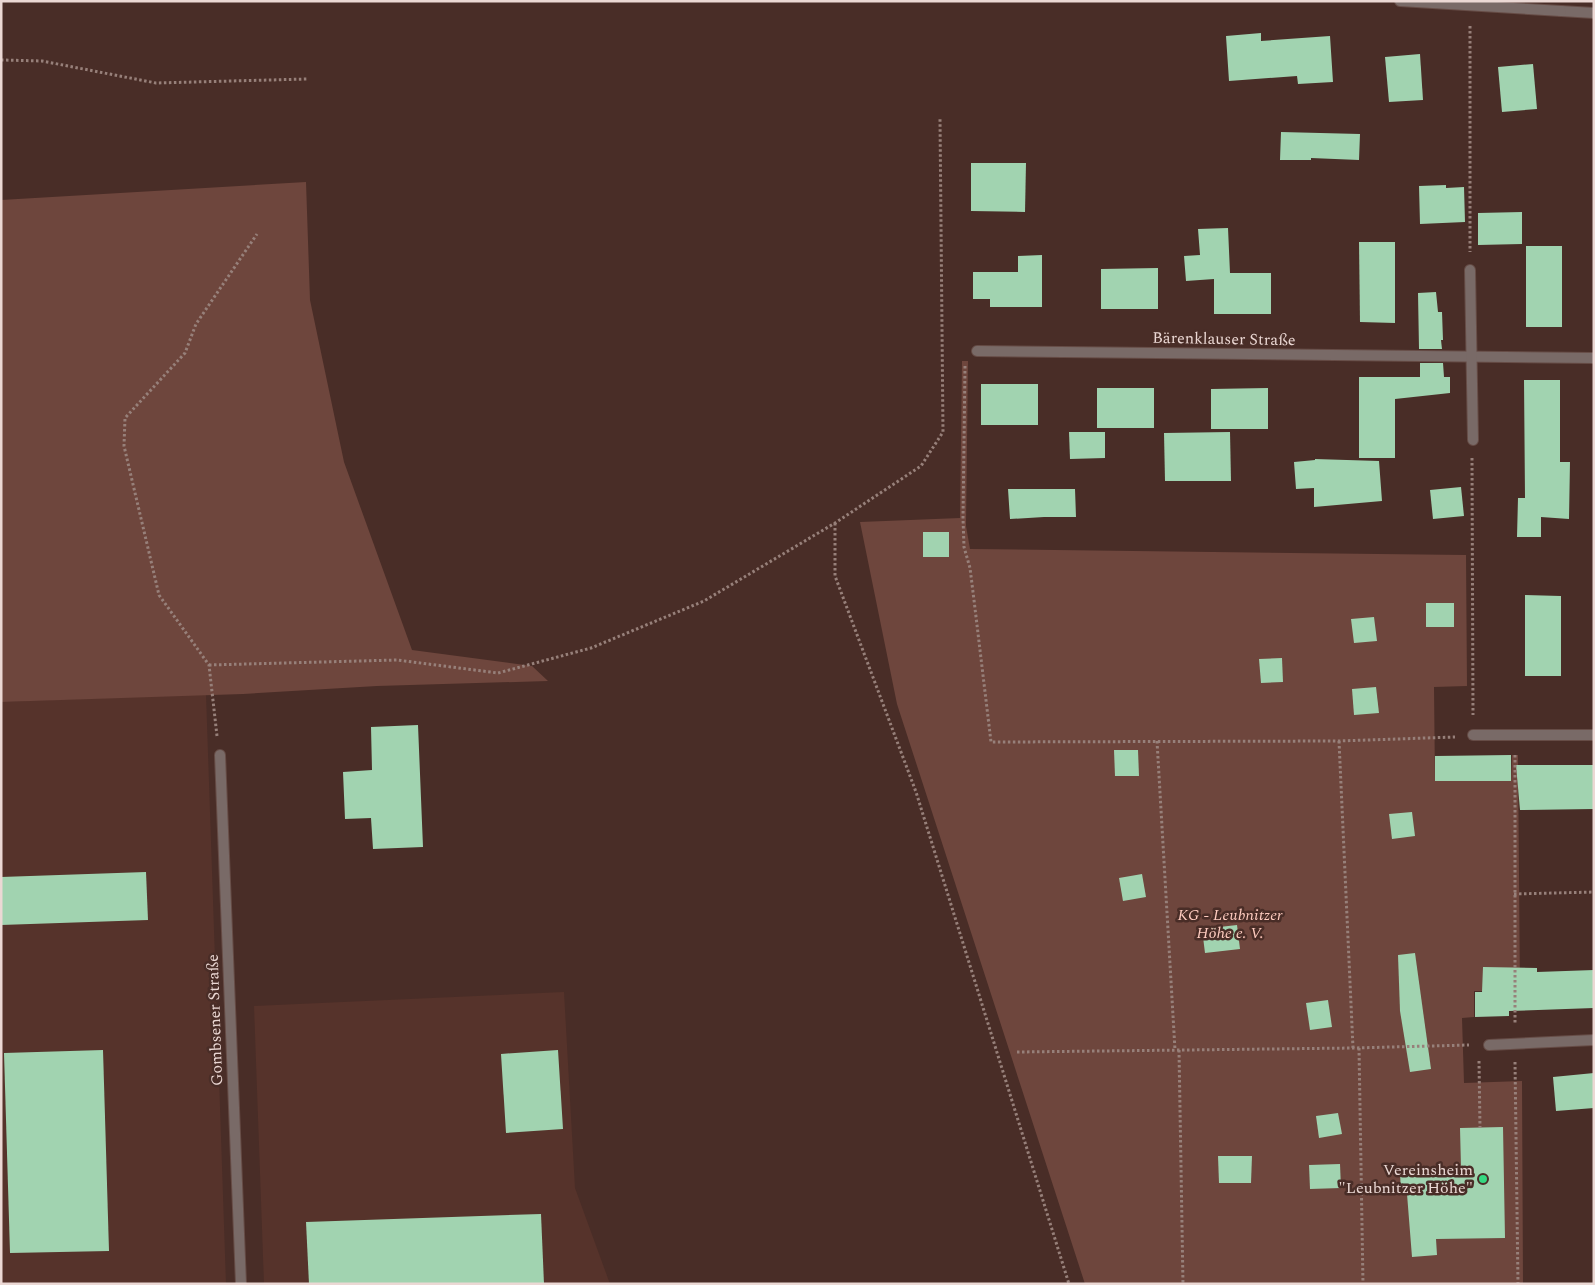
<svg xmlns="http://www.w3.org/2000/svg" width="1595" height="1285" font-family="Spectral,serif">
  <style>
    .built { fill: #56332b }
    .green { fill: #6e463d }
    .building { fill: #a1d3b0 }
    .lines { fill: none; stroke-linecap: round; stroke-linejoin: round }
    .service-casing { stroke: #664c46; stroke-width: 12 }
    .minor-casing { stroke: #664c46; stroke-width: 12 }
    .path { stroke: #97807a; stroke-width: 3; stroke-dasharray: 2.5 2.5; stroke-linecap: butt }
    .service { stroke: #796a67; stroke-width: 10 }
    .minor { stroke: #796a67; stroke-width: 10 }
    .poi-dot { fill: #36d881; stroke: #492d27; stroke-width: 2 }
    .labels { text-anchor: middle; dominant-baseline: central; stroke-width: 5; stroke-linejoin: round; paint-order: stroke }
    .street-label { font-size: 16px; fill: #ebd8d4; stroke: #492d27 }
    .park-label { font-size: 16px; font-style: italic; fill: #fecbbf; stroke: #492d27 }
    .poi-label { font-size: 16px; fill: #ebd8d4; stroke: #492d27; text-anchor: end }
  </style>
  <rect width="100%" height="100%" fill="#492d27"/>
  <!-- built -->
  <g class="built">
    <path d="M 206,694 L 226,1284 L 1,1284 L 1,702 Z"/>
    <path d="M 564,992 L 575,1188 L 610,1284 L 264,1284 L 254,1006 Z"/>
  </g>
  <!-- green -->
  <g class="green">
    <path d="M 306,182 L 310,300 L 344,462 L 412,650 L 532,666 L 548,681 L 377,686 L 243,694 L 1,702 L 1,200 Z"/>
    <path d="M 962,361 L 968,361 L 966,526 L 970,549 L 1466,555 L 1467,686 L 1434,687 L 1435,781 L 1511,781 L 1512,755 L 1518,755 L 1520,991 L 1474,991 L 1474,1017 L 1462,1018 L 1464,1083 L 1522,1081 L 1523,1284 L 1085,1284 L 897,704 L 860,522 L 960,518 Z"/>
  </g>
  <!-- building -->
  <g class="building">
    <path d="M 1261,33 L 1261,41 L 1330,36 L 1333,82 L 1298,84 L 1297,76 L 1229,81 L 1226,36 Z"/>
    <path d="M 1420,54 L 1423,100 L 1389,102 L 1385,57 Z"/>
    <path d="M 1533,64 L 1537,109 L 1502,112 L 1498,67 Z"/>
    <path d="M 1281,132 L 1360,134 L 1359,160 L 1311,158 L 1311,160 L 1280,160 Z"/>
    <path d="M 971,163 L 1026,163 L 1025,212 L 971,211 Z"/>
    <path d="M 1446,185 L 1446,188 L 1464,187 L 1465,222 L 1420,224 L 1419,186 Z"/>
    <path d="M 1522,212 L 1522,244 L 1478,245 L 1478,213 Z"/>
    <path d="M 1228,228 L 1230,273 L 1271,273 L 1271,314 L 1214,314 L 1214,279 L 1186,281 L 1184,256 L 1200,255 L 1198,229 Z"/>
    <path d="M 1359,242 L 1395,242 L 1395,323 L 1360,322 Z"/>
    <rect x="1526" y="246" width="36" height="81"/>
    <path d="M 1042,255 L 1042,307 L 990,307 L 990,299 L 973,299 L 973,272 L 1018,272 L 1018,256 Z"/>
    <path d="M 1158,268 L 1158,309 L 1101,309 L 1101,269 Z"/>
    <path d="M 1436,292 L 1438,312 L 1442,312 L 1443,340 L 1441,340 L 1442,349 L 1419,349 L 1418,293 Z"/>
    <path d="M 1420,363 L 1443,363 L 1444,377 L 1450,377 L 1450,393 L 1395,399 L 1395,458 L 1359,458 L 1359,377 L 1420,377 Z"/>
    <path d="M 1524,380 L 1560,380 L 1560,462 L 1570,462 L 1569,519 L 1541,517 L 1541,537 L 1517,537 L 1518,498 L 1525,498 Z"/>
    <rect x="981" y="384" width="57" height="41"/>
    <rect x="1097" y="388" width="57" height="40"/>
    <path d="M 1268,388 L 1268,429 L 1211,429 L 1211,389 Z"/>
    <path d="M 1069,432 L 1105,432 L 1105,458 L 1070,459 Z"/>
    <path d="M 1230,432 L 1231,481 L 1165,481 L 1164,433 Z"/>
    <path d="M 1315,459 L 1379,461 L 1382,501 L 1314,507 L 1314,488 L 1296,489 L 1294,462 L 1315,460 Z"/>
    <path d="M 1461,487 L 1464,516 L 1433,519 L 1430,490 Z"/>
    <path d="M 1008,489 L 1075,489 L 1076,517 L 1044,517 L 1010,519 Z"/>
    <rect x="923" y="532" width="26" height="25"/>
    <path d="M 1525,595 L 1561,596 L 1561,676 L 1525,676 Z"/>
    <rect x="1426" y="603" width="28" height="24"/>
    <path d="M 1374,617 L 1377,641 L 1354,643 L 1351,619 Z"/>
    <path d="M 1282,658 L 1283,682 L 1261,683 L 1259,659 Z"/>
    <path d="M 1376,687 L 1379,713 L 1354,715 L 1352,689 Z"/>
    <path d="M 418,725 L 423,847 L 373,849 L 371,818 L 345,819 L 343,772 L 372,770 L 371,727 Z"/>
    <path d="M 1114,750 L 1138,750 L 1139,776 L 1115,776 Z"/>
    <path d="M 1511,755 L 1511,781 L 1435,781 L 1435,756 Z"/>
    <path d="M 1516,765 L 1594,765 L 1594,809 L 1520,810 Z"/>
    <path d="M 1412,812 L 1415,836 L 1392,839 L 1389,814 Z"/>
    <path d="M 146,872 L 148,920 L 1,925 L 1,877 Z"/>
    <path d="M 1142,874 L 1146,897 L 1123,901 L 1119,878 Z"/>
    <path d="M 1237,925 L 1240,949 L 1205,953 L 1202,929 Z"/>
    <path d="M 1415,953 L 1431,1069 L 1410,1072 L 1400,1011 L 1398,955 Z"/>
    <path d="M 1483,967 L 1537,968 L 1537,972 L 1594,970 L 1594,1008 L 1509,1011 L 1509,1016 L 1475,1017 L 1475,992 L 1482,992 Z"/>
    <path d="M 1328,1000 L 1332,1027 L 1310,1030 L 1306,1003 Z"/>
    <path d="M 103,1050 L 109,1251 L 10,1253 L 4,1053 Z"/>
    <path d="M 558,1050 L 563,1129 L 506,1133 L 501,1054 Z"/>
    <path d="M 1594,1073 L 1594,1108 L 1556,1111 L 1553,1077 Z"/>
    <path d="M 1338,1113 L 1342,1134 L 1319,1138 L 1316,1116 Z"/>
    <path d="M 1503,1127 L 1505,1238 L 1436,1239 L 1437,1255 L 1412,1257 L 1407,1194 L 1401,1195 L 1400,1171 L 1461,1168 L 1460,1128 Z"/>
    <path d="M 1218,1156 L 1252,1156 L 1251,1183 L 1219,1183 Z"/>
    <path d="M 1340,1164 L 1341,1188 L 1310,1189 L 1309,1165 Z"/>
    <path d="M 541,1214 L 544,1284 L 309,1284 L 306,1222 Z"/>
  </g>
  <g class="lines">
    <!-- service casing -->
    <g class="service-casing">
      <g id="service">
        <path d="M 1561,11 L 1594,13"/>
        <path d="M 977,351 L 1594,358"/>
      </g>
    </g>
    <!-- minor casing -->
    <g class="minor-casing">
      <g id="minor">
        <path d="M 1400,1 L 1561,11"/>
        <path d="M 1470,270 L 1473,440"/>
        <path d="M 1473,735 L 1594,735"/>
        <path d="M 220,755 L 241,1284"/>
        <path d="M 1489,1045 L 1594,1040"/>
      </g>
    </g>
    <!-- path -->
    <g class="path">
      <path d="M 1470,26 L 1470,252"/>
      <path d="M 1,60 L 42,61 L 156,83 L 307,79"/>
      <path d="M 965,366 L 963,518 L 964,547 L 970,568 L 974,600 L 991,742 L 1339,741 L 1455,737"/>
      <path d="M 1472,458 L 1473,715"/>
      <path d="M 835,523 L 835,576 L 916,792 L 1069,1284"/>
      <path d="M 209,665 L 397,660 L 498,673 L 591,648 L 704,601 L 835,523 L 921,466 L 943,432 L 940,119"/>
      <path d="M 217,736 L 209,665 L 159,595 L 124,446 L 125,418 L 185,353 L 196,324 L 257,234"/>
      <path d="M 1157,741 L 1175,1050"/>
      <path d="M 1339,741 L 1353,1048"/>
      <path d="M 1515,755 L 1515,1023"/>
      <path d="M 1514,894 L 1594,892"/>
      <path d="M 1359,1048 L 1363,1284"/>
      <path d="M 1179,1050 L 1183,1284"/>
      <path d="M 1017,1052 L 1353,1048 L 1469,1045"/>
      <path d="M 1479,1061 L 1480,1128"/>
      <path d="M 1515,1062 L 1518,1284"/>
    </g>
    <!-- service -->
    <use href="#service" class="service"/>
    <!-- minor -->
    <use href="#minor" class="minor"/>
  </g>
  <!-- markers -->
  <circle class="poi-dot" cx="1483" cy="1179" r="5"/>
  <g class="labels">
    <!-- street labels -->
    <g class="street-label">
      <text transform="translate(1224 339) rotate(1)">Bärenklauser Straße</text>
      <text transform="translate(215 1020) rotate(-92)">Gombsener Straße</text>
    </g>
    <!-- park labels -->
    <g class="park-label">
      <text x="1230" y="915">KG - Leubnitzer<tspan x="1230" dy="18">Höhe e. V.</tspan></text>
    </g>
    <!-- poi labels -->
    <g class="poi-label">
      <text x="1473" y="1170">Vereinsheim<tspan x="1473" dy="18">"Leubnitzer Höhe"</tspan></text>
    </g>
  </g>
  <!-- border -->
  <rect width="1595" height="1285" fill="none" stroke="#ebd8d4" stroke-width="5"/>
</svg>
